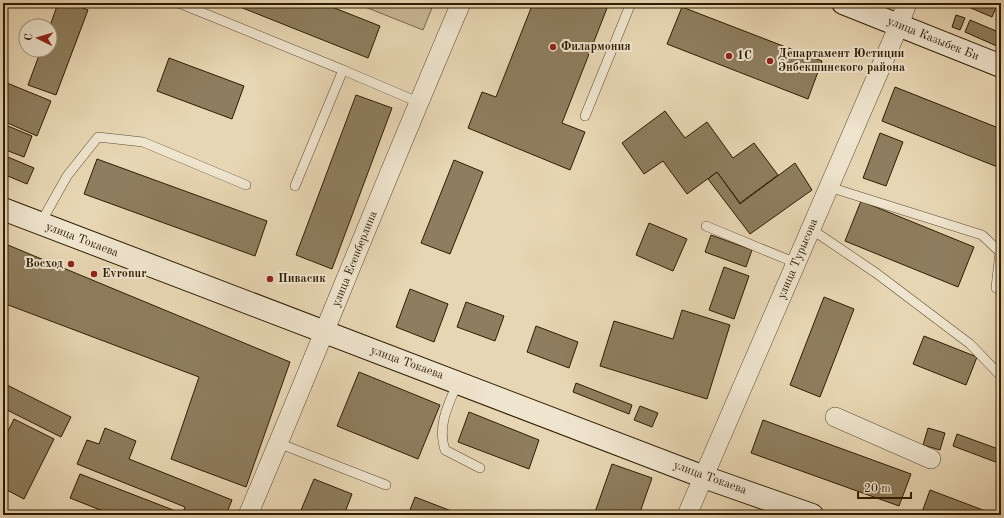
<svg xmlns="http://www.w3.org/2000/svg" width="1004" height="518" font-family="'Old Standard TT',serif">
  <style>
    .green { fill: #c8b695; stroke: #7b694b }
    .building { fill: #8e7d5e; stroke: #2e1c01 }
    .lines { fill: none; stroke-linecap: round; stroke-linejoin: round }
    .lane-casing { stroke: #5c4a2e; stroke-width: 10 }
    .street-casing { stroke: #5c4a2e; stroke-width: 20 }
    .secondary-casing { stroke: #2e1c01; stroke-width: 24 }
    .lane { stroke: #efe4ce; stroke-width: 9 }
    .street { stroke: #efe4ce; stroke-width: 19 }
    .secondary { stroke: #efe4ce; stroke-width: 22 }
    .poi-dot { fill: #8f2418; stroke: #efe4ce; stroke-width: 1.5 }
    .labels { text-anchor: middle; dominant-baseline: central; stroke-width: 4; stroke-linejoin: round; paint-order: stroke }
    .street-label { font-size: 12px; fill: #2e1c01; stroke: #efe4ce }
    .poi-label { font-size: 12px; font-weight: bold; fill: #2e1c01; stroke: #efe4ce; text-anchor: start }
  </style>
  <rect width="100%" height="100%" fill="#e7d6b3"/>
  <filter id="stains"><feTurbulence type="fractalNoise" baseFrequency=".005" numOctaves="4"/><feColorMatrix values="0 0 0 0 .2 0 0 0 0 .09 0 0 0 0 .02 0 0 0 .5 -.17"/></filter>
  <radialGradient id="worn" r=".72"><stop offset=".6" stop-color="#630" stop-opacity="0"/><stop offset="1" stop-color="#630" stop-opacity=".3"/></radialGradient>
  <!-- green -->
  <path class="green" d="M 355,3 L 434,3 L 423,30 Z"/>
  <!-- building -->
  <g class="building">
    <path d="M 58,3 L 70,3 L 88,10 L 56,95 L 28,85 L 41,50 L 50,50 L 50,26 Z"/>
    <path d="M 230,3 L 322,3 L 380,26 L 368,58 Z"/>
    <path d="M 533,3 L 609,3 L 562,123 L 585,132 L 570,170 L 468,128 L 482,92 L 496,97 Z"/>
    <path d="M 959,3 L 993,3 L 997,5 L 992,17 Z"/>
    <path d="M 682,7 L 822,61 L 808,99 L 667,44 Z"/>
    <path d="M 956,15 L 965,18 L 960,30 L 952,27 Z"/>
    <path d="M 970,20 L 1001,33 L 999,47 L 965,32 Z"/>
    <path d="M 169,58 L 244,86 L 232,119 L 157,91 Z"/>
    <path d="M 7,83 L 51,101 L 37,136 L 3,121 L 3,94 Z"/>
    <path d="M 895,87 L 1001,129 L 1000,168 L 882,121 Z"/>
    <path d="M 356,95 L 392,108 L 332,269 L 296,255 Z"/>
    <path d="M 665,111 L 685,138 L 707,122 L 733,158 L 754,143 L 778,175 L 740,203 L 717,172 L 687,194 L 663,161 L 644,174 L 622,143 Z"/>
    <path d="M 3,124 L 32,136 L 24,157 L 3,149 Z"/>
    <path d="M 880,133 L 903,142 L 886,186 L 863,178 Z"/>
    <path d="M 3,155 L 34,168 L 27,184 L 3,174 Z"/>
    <path d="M 97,159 L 267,221 L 255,256 L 84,194 Z"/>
    <path d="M 454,160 L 483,172 L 450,254 L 421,243 Z"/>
    <path d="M 795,163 L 812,190 L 750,234 L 708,179 L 717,172 L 740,204 Z"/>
    <path d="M 861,201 L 974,247 L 958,287 L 845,241 Z"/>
    <path d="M 649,223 L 687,239 L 673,271 L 636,255 Z"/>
    <path d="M 711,235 L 752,250 L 746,267 L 705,252 Z"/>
    <path d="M 3,243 L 290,362 L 246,487 L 171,459 L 199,377 L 3,303 Z"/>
    <path d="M 724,267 L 749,276 L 734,319 L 709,310 Z"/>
    <path d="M 410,289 L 448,304 L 434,342 L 396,327 Z"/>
    <path d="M 824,297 L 854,309 L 820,397 L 790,385 Z"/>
    <path d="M 466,302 L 504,316 L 495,341 L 457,327 Z"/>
    <path d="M 682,310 L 730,325 L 707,399 L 600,366 L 614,321 L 673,339 Z"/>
    <path d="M 536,326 L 578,342 L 569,368 L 527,352 Z"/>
    <path d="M 924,336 L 977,357 L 966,385 L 913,364 Z"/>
    <path d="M 359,372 L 440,405 L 418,459 L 337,426 Z"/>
    <path d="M 3,383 L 71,417 L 61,437 L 3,408 Z"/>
    <path d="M 576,383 L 632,405 L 629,414 L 573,392 Z"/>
    <path d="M 640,406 L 658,413 L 652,427 L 634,420 Z"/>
    <path d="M 469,412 L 539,440 L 529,469 L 458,442 Z"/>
    <path d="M 14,419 L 54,439 L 24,499 L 3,488 L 3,441 Z"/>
    <path d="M 763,420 L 911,474 L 899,506 L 751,453 Z"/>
    <path d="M 105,428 L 136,441 L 129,459 L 232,500 L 226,515 L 190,515 L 183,512 L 185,507 L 77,464 L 87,440 L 99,444 Z"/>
    <path d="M 928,428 L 945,433 L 940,450 L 923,445 Z"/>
    <path d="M 957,434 L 1001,450 L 1001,464 L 953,446 Z"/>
    <path d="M 612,464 L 652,478 L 639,515 L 594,515 Z"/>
    <path d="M 80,474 L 186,515 L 113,515 L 70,498 Z"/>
    <path d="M 314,479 L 352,494 L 344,515 L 299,515 Z"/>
    <path d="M 930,490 L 996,515 L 921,515 Z"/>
    <path d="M 415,497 L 454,512 L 453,515 L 408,515 Z"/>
  </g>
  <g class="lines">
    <!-- lane casing -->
    <g class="lane-casing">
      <g id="lane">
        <path d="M 179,3 L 343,70"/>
        <path d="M 585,116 L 631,3"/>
        <path d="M 295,186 L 343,70 L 418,102"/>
        <path d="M 829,187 L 982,235 L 1000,252 L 996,288"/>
        <path d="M 40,224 L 67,176 L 98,137 L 143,142 L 246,185"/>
        <path d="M 706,226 L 796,263"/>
        <path d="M 811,229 L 876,273 L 970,344 L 1001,376"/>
        <path d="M 458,382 C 448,405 437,426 445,450 L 480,468"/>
        <path d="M 278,443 L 386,485"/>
      </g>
    </g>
    <!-- street casing -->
    <g class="street-casing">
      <g id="street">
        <path d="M 835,417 L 931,459"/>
        <path d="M 248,515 C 320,345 388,173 461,3"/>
        <path d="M 687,515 L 899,25 L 907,3"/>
      </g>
    </g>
    <!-- secondary casing -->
    <g class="secondary-casing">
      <g id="secondary">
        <path d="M 843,3 L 1001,66"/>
        <path d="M 3,209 L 704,477 L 812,515"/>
      </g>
    </g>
    <!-- lane -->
    <use href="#lane" class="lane"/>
    <!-- street -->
    <use href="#street" class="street"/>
    <!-- secondary -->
    <use href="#secondary" class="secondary"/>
  </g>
  <!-- markers -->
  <g class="poi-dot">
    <circle cx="553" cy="47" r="4"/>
    <circle cx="729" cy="56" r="4"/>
    <circle cx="770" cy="61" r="4"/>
    <circle cx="71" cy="264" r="4"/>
    <circle cx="94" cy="274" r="4"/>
    <circle cx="270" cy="279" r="4"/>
  </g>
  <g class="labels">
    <!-- street labels -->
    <g class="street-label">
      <text transform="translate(933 39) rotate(22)">улица Казыбек Би</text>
      <text transform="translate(82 240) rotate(21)">улица Токаева</text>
      <text transform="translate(355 259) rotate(-68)">улица Есенберлина</text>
      <text transform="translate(798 259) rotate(-67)">улица Турысова</text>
      <text transform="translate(407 363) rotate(20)">улица Токаева</text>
      <text transform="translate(710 478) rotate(20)">улица Токаева</text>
    </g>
    <!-- poi labels -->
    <g class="poi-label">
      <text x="561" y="47">Филармония</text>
      <text x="778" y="54">Департамент Юстиции<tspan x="778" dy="14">Энбекшинского района</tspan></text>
      <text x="737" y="56">1C</text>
      <text x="63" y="264" text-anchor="end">Восход</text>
      <text x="102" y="274">Evronur</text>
      <text x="278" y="279">Пивасик</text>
    </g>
  </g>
  <!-- margin -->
  <rect width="1004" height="518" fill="none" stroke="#e7d6b3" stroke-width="16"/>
  <rect x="4" y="4" width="996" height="510" fill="none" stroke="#2e1c01" stroke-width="2"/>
  <rect x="8" y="8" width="988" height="502" fill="none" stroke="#2e1c01"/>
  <!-- north arrow -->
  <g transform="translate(38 38) rotate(275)"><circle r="19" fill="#efe4ce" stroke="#a2947c"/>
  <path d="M0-3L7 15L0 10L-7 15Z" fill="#8f2418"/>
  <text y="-6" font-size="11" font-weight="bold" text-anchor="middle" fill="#2e1c01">С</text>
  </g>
  <!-- scale -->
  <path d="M858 492v6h53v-6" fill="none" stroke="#2e1c01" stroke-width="2"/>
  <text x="864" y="492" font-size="12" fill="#2e1c01" stroke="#efe4ce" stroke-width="3" paint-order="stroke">20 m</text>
  <rect width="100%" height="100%" filter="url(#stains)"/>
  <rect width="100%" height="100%" fill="url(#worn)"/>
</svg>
